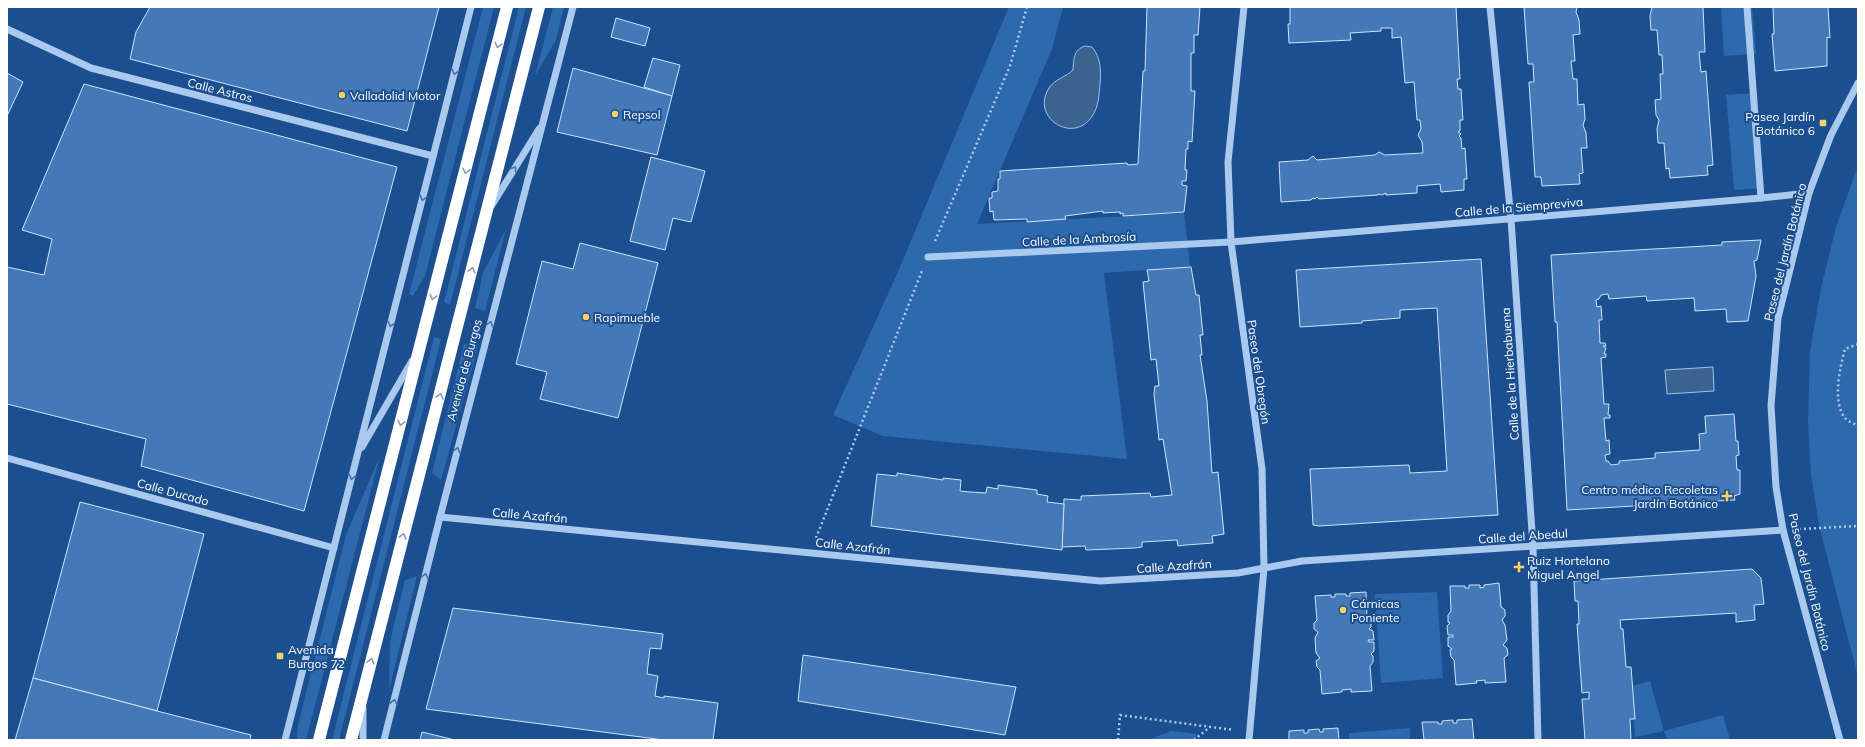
<svg xmlns="http://www.w3.org/2000/svg" width="1865" height="747" font-family="Mulish,sans-serif">
  <style>
    .green { fill: #2e69ad }
    .water { fill: #3c6290; stroke: #9cc4f0 }
    .building { fill: #4478b7; stroke: #cfe3fa }
    .lines { fill: none; stroke-linecap: round; stroke-linejoin: round }
    .path { stroke: #a9c9ee; stroke-width: 2.5; stroke-dasharray: 2 3; stroke-linecap: butt }
    .minor { stroke: #a9c9ee; stroke-width: 7 }
    .highway { stroke: #fff; stroke-width: 12 }
    .oneway { stroke: #829ec1 }
    .oneway2 { stroke: #4674ac }
    .poi-dot { fill: #ffd166; stroke: #1b4f8f; stroke-width: 1.5 }
    .labels { text-anchor: middle; dominant-baseline: central; stroke-width: 4; stroke-linejoin: round; paint-order: stroke }
    .street-label { font-size: 12px; fill: #fff; stroke: #1b4f8f }
    .poi-label { font-size: 12px; fill: #fff; stroke: #1b4f8f; text-anchor: start }
  </style>
  <rect width="100%" height="100%" fill="#1b4f8f"/>
  <!-- green -->
  <g class="green">
    <path d="M 483,7 L 494,7 L 425,276 L 413,296 L 409,294 Z"/>
    <path d="M 519,7 L 526,7 L 450,305 L 444,302 Z"/>
    <path d="M 553,7 L 564,7 L 556,40 L 535,76 Z"/>
    <path d="M 1009,7 L 1063,7 L 1052,49 L 977,224 L 1184,213 L 1190,267 L 1104,273 L 1127,459 L 883,436 L 833,415 L 897,274 Z"/>
    <path d="M 1721,7 L 1752,7 L 1756,54 L 1724,56 Z"/>
    <path d="M 1756,93 L 1763,188 L 1734,190 L 1726,95 Z"/>
    <path d="M 1858,166 L 1858,677 L 1819,525 L 1811,475 L 1808,423 L 1810,351 L 1821,288 L 1836,227 Z"/>
    <path d="M 506,229 L 485,311 L 475,308 L 483,273 Z"/>
    <path d="M 434,337 L 441,339 L 339,740 L 332,740 Z"/>
    <path d="M 464,344 L 478,347 L 441,480 L 432,473 Z"/>
    <path d="M 380,456 L 306,740 L 297,740 L 298,725 L 346,535 Z"/>
    <path d="M 417,576 L 389,690 L 390,641 L 405,580 Z"/>
    <path d="M 1437,592 L 1443,678 L 1381,683 L 1375,594 Z"/>
    <path d="M 1650,681 L 1664,731 L 1723,715 L 1730,740 L 1667,740 L 1664,731 L 1635,737 L 1631,686 Z"/>
    <path d="M 1410,728 L 1410,740 L 1349,740 L 1349,733 Z"/>
    <path d="M 1171,731 L 1197,734 L 1196,740 L 1148,740 Z"/>
  </g>
  <!-- water -->
  <g class="water">
    <path d="M 1085,46 L 1092,47 C 1101,58 1101,70 1100,84 C 1099,93 1099,103 1095,111 C 1078,148 1029,119 1049,88 C 1055,79 1066,77 1073,70 C 1074,59 1073,50 1085,46 Z"/>
    <path d="M 1713,367 L 1714,391 L 1667,394 L 1665,370 Z"/>
  </g>
  <!-- building -->
  <g class="building">
    <path d="M 150,7 L 439,7 L 407,131 L 130,59 L 136,32 Z"/>
    <path d="M 1147,7 L 1200,7 L 1198,35 L 1194,35 L 1194,53 L 1191,53 L 1191,91 L 1195,91 L 1192,142 L 1188,141 L 1188,149 L 1186,149 L 1185,170 L 1187,170 L 1186,181 L 1182,181 L 1182,185 L 1187,186 L 1184,212 L 1123,216 L 1123,213 L 1120,214 L 1120,212 L 1103,213 L 1103,211 L 1065,216 L 1066,219 L 1027,222 L 1027,219 L 994,220 L 993,211 L 990,212 L 989,198 L 992,198 L 992,192 L 998,191 L 998,179 L 1000,179 L 1000,171 L 1127,163 L 1128,165 L 1138,164 L 1143,71 L 1145,71 Z"/>
    <path d="M 1290,7 L 1456,7 L 1460,79 L 1457,79 L 1458,89 L 1461,89 L 1463,120 L 1460,120 L 1460,131 L 1458,132 L 1461,134 L 1459,136 L 1461,138 L 1462,149 L 1465,148 L 1467,179 L 1464,179 L 1464,190 L 1441,192 L 1440,184 L 1417,186 L 1417,193 L 1386,195 L 1386,193 L 1382,195 L 1378,194 L 1378,195 L 1319,199 L 1317,197 L 1315,199 L 1313,198 L 1311,200 L 1281,202 L 1279,162 L 1308,160 L 1313,156 L 1317,160 L 1375,155 L 1379,152 L 1385,155 L 1423,153 L 1422,142 L 1418,135 L 1421,129 L 1420,120 L 1417,120 L 1414,82 L 1405,83 L 1401,37 L 1392,38 L 1392,28 L 1381,28 L 1381,31 L 1350,33 L 1351,40 L 1289,43 L 1288,24 L 1290,24 Z"/>
    <path d="M 1524,7 L 1577,7 L 1576,12 L 1579,20 L 1580,34 L 1573,35 L 1575,61 L 1571,61 L 1573,79 L 1577,79 L 1578,105 L 1584,104 L 1585,119 L 1583,125 L 1586,133 L 1587,148 L 1581,148 L 1583,173 L 1579,174 L 1580,184 L 1542,186 L 1541,177 L 1535,177 L 1529,82 L 1534,82 L 1533,64 L 1528,64 Z"/>
    <path d="M 1652,7 L 1703,7 L 1705,52 L 1699,52 L 1701,72 L 1706,71 L 1713,165 L 1707,166 L 1708,175 L 1670,178 L 1669,168 L 1666,169 L 1664,143 L 1658,143 L 1657,129 L 1659,120 L 1656,115 L 1655,100 L 1661,99 L 1660,74 L 1663,74 L 1662,55 L 1659,55 L 1657,30 L 1651,30 L 1650,16 Z"/>
    <path d="M 1773,7 L 1828,7 L 1830,38 L 1827,37 L 1827,66 L 1775,71 L 1772,34 L 1774,34 Z"/>
    <path d="M 616,18 L 650,28 L 645,46 L 611,37 Z"/>
    <path d="M 653,58 L 680,65 L 672,96 L 644,87 Z"/>
    <path d="M 573,68 L 672,96 L 657,155 L 557,132 Z"/>
    <path d="M 7,73 L 23,82 L 7,116 Z"/>
    <path d="M 84,84 L 397,167 L 304,511 L 141,466 L 146,439 L 7,404 L 7,267 L 44,275 L 52,239 L 22,230 Z"/>
    <path d="M 651,157 L 705,171 L 691,222 L 673,218 L 665,250 L 630,241 Z"/>
    <path d="M 1761,240 L 1757,260 L 1754,261 L 1756,276 L 1748,321 L 1727,322 L 1726,309 L 1695,311 L 1694,298 L 1647,301 L 1646,296 L 1609,299 L 1608,294 L 1601,295 L 1599,299 L 1596,300 L 1597,307 L 1601,306 L 1602,320 L 1599,320 L 1600,343 L 1605,343 L 1606,346 L 1603,346 L 1606,348 L 1604,354 L 1606,354 L 1606,357 L 1601,358 L 1604,404 L 1609,404 L 1608,415 L 1610,415 L 1610,418 L 1604,418 L 1606,441 L 1609,440 L 1610,454 L 1605,455 L 1606,461 L 1608,461 L 1611,465 L 1619,464 L 1619,461 L 1655,458 L 1655,453 L 1700,450 L 1699,434 L 1706,433 L 1705,416 L 1734,414 L 1736,441 L 1738,441 L 1739,455 L 1736,456 L 1737,470 L 1740,470 L 1740,494 L 1734,496 L 1735,500 L 1567,510 L 1557,322 L 1555,322 L 1551,255 L 1722,245 L 1722,242 Z"/>
    <path d="M 580,243 L 658,263 L 618,418 L 540,399 L 547,372 L 516,364 L 542,261 L 573,269 Z"/>
    <path d="M 1481,259 L 1498,515 L 1319,526 L 1313,525 L 1310,469 L 1409,465 L 1410,473 L 1447,471 L 1437,308 L 1400,310 L 1400,318 L 1362,321 L 1362,323 L 1300,327 L 1296,270 Z"/>
    <path d="M 1191,267 L 1196,295 L 1199,295 L 1203,335 L 1200,335 L 1202,355 L 1200,355 L 1207,401 L 1212,473 L 1218,472 L 1224,534 L 1212,536 L 1213,543 L 1186,545 L 1178,546 L 1177,540 L 1142,542 L 1142,547 L 1135,548 L 1086,550 L 1085,546 L 1062,547 L 1064,499 L 1081,500 L 1081,496 L 1150,493 L 1151,497 L 1172,495 L 1163,439 L 1159,440 L 1154,394 L 1155,386 L 1159,386 L 1156,359 L 1151,360 L 1143,282 L 1149,281 L 1147,270 Z"/>
    <path d="M 897,473 L 943,480 L 943,478 L 961,480 L 960,491 L 970,492 L 986,493 L 987,487 L 998,489 L 998,485 L 1037,490 L 1037,494 L 1048,496 L 1047,502 L 1064,504 L 1062,550 L 871,526 L 877,474 L 897,476 Z"/>
    <path d="M 80,502 L 204,534 L 157,711 L 33,678 Z"/>
    <path d="M 1752,569 L 1761,578 L 1764,604 L 1754,605 L 1755,620 L 1736,622 L 1736,613 L 1620,620 L 1621,629 L 1623,629 L 1626,667 L 1631,667 L 1635,719 L 1630,719 L 1631,740 L 1585,740 L 1582,699 L 1589,699 L 1589,692 L 1582,693 L 1577,624 L 1579,624 L 1578,601 L 1575,601 L 1574,581 Z"/>
    <path d="M 1499,583 L 1501,607 L 1505,610 L 1505,616 L 1502,620 L 1505,625 L 1507,640 L 1503,645 L 1507,648 L 1508,655 L 1504,658 L 1506,682 L 1485,683 L 1485,680 L 1476,681 L 1477,683 L 1456,685 L 1454,660 L 1451,657 L 1450,650 L 1452,649 L 1448,646 L 1448,637 L 1453,637 L 1453,635 L 1448,635 L 1447,626 L 1450,623 L 1448,622 L 1448,615 L 1451,611 L 1450,586 L 1465,586 L 1465,588 L 1469,588 L 1469,585 L 1480,585 L 1480,588 L 1484,587 L 1484,585 Z"/>
    <path d="M 1366,592 L 1367,617 L 1371,620 L 1371,627 L 1369,629 L 1373,631 L 1374,640 L 1368,640 L 1369,642 L 1374,642 L 1374,651 L 1371,654 L 1373,656 L 1373,662 L 1370,666 L 1372,691 L 1351,692 L 1351,689 L 1342,690 L 1342,692 L 1322,694 L 1320,670 L 1317,667 L 1316,661 L 1320,658 L 1316,653 L 1315,638 L 1318,632 L 1314,629 L 1314,623 L 1317,620 L 1315,596 L 1331,595 L 1331,597 L 1335,597 L 1335,594 L 1346,594 L 1346,596 L 1350,596 L 1350,593 Z"/>
    <path d="M 453,608 L 663,634 L 661,649 L 650,648 L 647,674 L 658,676 L 655,696 L 664,698 L 664,696 L 718,703 L 713,740 L 664,740 L 426,709 Z"/>
    <path d="M 803,655 L 1016,687 L 1005,735 L 798,701 Z"/>
    <path d="M 33,678 L 157,711 L 251,735 L 250,740 L 15,740 Z"/>
    <path d="M 1472,719 L 1474,740 L 1424,740 L 1422,722 L 1438,722 L 1438,724 L 1442,724 L 1442,721 L 1453,720 L 1453,723 L 1457,723 L 1457,720 Z"/>
    <path d="M 1338,728 L 1339,740 L 1289,740 L 1289,731 L 1304,730 L 1304,733 L 1308,733 L 1308,730 L 1319,729 L 1320,732 L 1323,732 L 1323,729 Z"/>
    <path d="M 422,732 L 455,740 L 420,740 Z"/>
  </g>
  <g class="lines">
    <!-- path -->
    <g class="path">
      <path d="M 935,241 L 1010,66 L 1027,7"/>
      <path d="M 1858,344 L 1845,349 C 1840,367 1832,402 1845,418 C 1848,422 1855,423 1858,427"/>
      <path d="M 1799,529 L 1858,526"/>
      <path d="M 816,538 L 922,271"/>
      <path d="M 1118,740 L 1120,715 L 1234,730"/>
      <path d="M 1194,740 L 1210,727"/>
    </g>
    <!-- minor -->
    <g class="minor">
      <path d="M 1244,7 L 1228,162 L 1231,242 L 1262,469 L 1264,568 L 1249,740"/>
      <path d="M 1490,7 L 1511,219 L 1533,547 L 1538,740"/>
      <path d="M 1747,7 L 1761,198"/>
      <path d="M 7,29 L 91,68 L 433,156"/>
      <path d="M 492,205 L 539,129"/>
      <path d="M 928,257 L 1231,242 L 1761,198 L 1809,193"/>
      <path d="M 362,447 L 412,361"/>
      <path d="M 7,458 L 334,548"/>
      <path d="M 440,517 L 1100,581 L 1238,573 L 1302,561 L 1783,530"/>
      <path d="M 285,740 L 471,7"/>
      <path d="M 363,740 L 363,708"/>
      <path d="M 384,740 L 440,517 L 573,7"/>
      <path d="M 1840,740 L 1783,530 L 1776,487 L 1771,406 L 1778,318 L 1809,193 L 1831,135 L 1858,83"/>
    </g>
    <!-- highway -->
    <g class="highway">
      <path d="M 319,740 L 507,7"/>
      <path d="M 351,740 L 539,7"/>
    </g>
  </g>
  <!-- one-way arrows -->
  <defs><path id="oneway-chevron" d="M-2-3.5L2.5 0L-2 3.5" fill="none" stroke-width="1.6" stroke-linecap="round" stroke-linejoin="round"/></defs>
  <g class="oneway">
    <use href="#oneway-chevron" transform="translate(498 45) rotate(104)"/>
    <use href="#oneway-chevron" transform="translate(466 171) rotate(104)"/>
    <use href="#oneway-chevron" transform="translate(472 270) rotate(-76)"/>
    <use href="#oneway-chevron" transform="translate(433 297) rotate(104)"/>
    <use href="#oneway-chevron" transform="translate(440 396) rotate(-75)"/>
    <use href="#oneway-chevron" transform="translate(401 423) rotate(104)"/>
    <use href="#oneway-chevron" transform="translate(403 536) rotate(-75)"/>
    <use href="#oneway-chevron" transform="translate(371 661) rotate(-75)"/>
  </g>
  <g class="oneway2">
    <use href="#oneway-chevron" transform="translate(455 72) rotate(104)"/>
    <use href="#oneway-chevron" transform="translate(514 169) rotate(-58)"/>
    <use href="#oneway-chevron" transform="translate(423 198) rotate(104)"/>
    <use href="#oneway-chevron" transform="translate(391 324) rotate(104)"/>
    <use href="#oneway-chevron" transform="translate(490 324) rotate(-75)"/>
    <use href="#oneway-chevron" transform="translate(457 450) rotate(-75)"/>
    <use href="#oneway-chevron" transform="translate(352 477) rotate(104)"/>
    <use href="#oneway-chevron" transform="translate(425 576) rotate(-76)"/>
    <use href="#oneway-chevron" transform="translate(394 702) rotate(-76)"/>
  </g>
  <!-- markers -->
  <g class="poi-dot">
    <circle cx="342" cy="95" r="4"/>
    <circle cx="615" cy="114" r="4"/>
    <rect x="1819" y="119" width="8" height="8" rx="2"/>
    <circle cx="586" cy="317" r="4"/>
    <path d="M1725 490h4v4h4v4h-4v4h-4v-4h-4v-4h4z"/>
    <path d="M1517 561h4v4h4v4h-4v4h-4v-4h-4v-4h4z"/>
    <circle cx="1343" cy="610" r="4"/>
    <rect x="276" y="652" width="8" height="8" rx="2"/>
  </g>
  <g class="labels">
    <!-- street labels -->
    <g class="street-label">
      <text transform="translate(220 90) rotate(14)">Calle Astros</text>
      <text transform="translate(1519 207) rotate(-5)">Calle de la Siempreviva</text>
      <text transform="translate(1079 239) rotate(-3)">Calle de la Ambrosía</text>
      <text transform="translate(1785 252) rotate(-76)">Paseo del Jardín Botánico</text>
      <text transform="translate(464 370) rotate(-75)">Avenida de Burgos</text>
      <text transform="translate(1259 372) rotate(82)">Paseo del Obregón</text>
      <text transform="translate(1510 374) rotate(-94)">Calle de la Hierbabuena</text>
      <text transform="translate(173 492) rotate(15)">Calle Ducado</text>
      <text transform="translate(530 515) rotate(5)">Calle Azafrán</text>
      <text transform="translate(1523 536) rotate(-4)">Calle del Abedul</text>
      <text transform="translate(853 546) rotate(6)">Calle Azafrán</text>
      <text transform="translate(1174 566) rotate(-4)">Calle Azafrán</text>
      <text transform="translate(1810 582) rotate(76)">Paseo del Jardín Botánico</text>
    </g>
    <!-- poi labels -->
    <g class="poi-label">
      <text x="350" y="95">Valladolid Motor</text>
      <text x="623" y="114">Repsol</text>
      <text x="1815" y="116" text-anchor="end">Paseo Jardín<tspan x="1815" dy="14">Botánico 6</tspan></text>
      <text x="594" y="317">Rapimueble</text>
      <text x="1718" y="489" text-anchor="end">Centro médico Recoletas<tspan x="1718" dy="14">Jardín Botánico</tspan></text>
      <text x="1527" y="560">Ruiz Hortelano<tspan x="1527" dy="14">Miguel Angel</tspan></text>
      <text x="1351" y="603">Cárnicas<tspan x="1351" dy="14">Poniente</tspan></text>
      <text x="288" y="649">Avenida<tspan x="288" dy="14">Burgos 72</tspan></text>
    </g>
  </g>
  <!-- border -->
  <rect width="1865" height="747" fill="none" stroke="#ffffff" stroke-width="16"/>
</svg>
